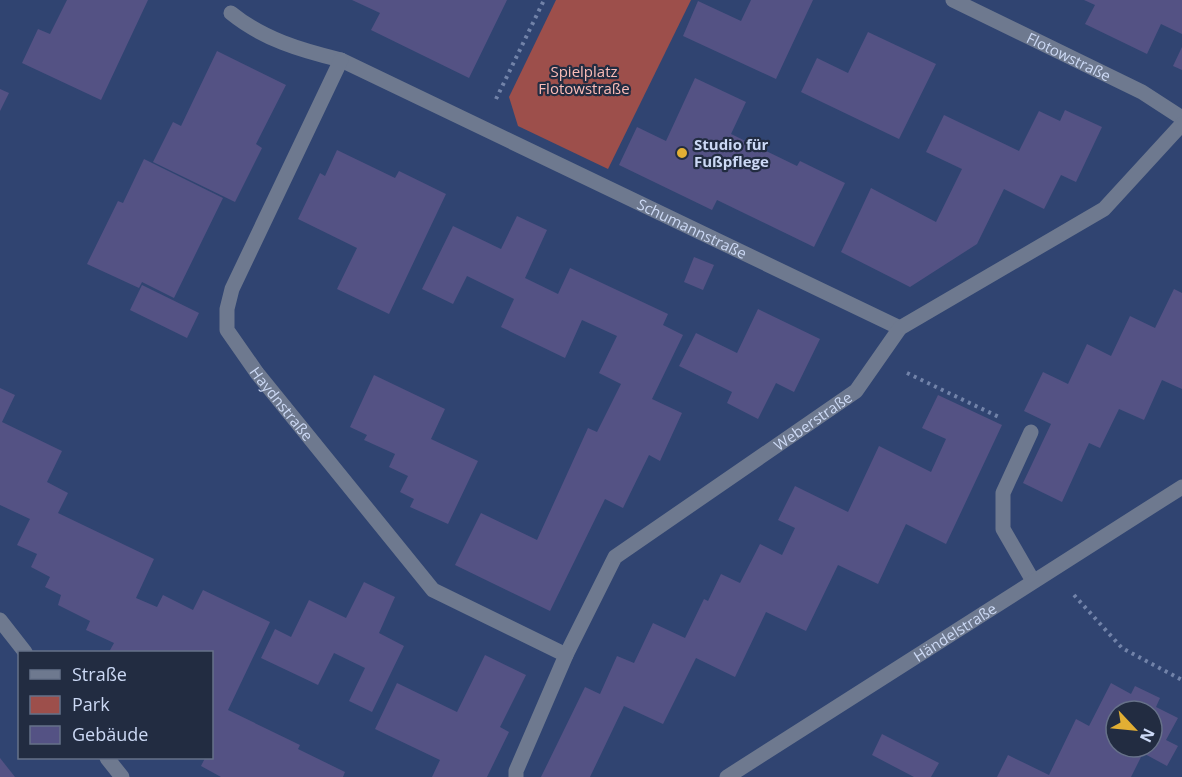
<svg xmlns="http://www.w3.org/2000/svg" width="1182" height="777" font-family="'Open Sans',sans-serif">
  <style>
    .green { fill: #9d4f4b }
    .building { fill: #545284; fill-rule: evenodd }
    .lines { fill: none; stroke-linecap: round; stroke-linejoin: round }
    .path { stroke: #7283a9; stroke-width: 4; stroke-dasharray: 3 4.5; stroke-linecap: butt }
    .minor { stroke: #6e798f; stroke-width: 15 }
    .poi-dot { fill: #e2af34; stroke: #222c41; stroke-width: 2 }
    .labels { text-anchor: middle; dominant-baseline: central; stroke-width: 4.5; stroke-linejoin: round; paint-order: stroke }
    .street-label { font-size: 15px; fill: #ccd9f5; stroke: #222c41 }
    .park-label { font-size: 15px; fill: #fbbcb7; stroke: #222c41 }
    .poi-label { font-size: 15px; font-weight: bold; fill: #ccd9f5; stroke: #222c41; text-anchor: start }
  </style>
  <rect width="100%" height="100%" fill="#304471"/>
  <!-- green -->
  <path class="green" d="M 556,0 L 691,0 L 608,169 L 518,126 L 509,97 Z"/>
  <!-- building -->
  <g class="building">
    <path d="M 67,0 L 148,0 L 101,100 L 22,63 L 38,29 L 50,34 Z"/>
    <path d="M 352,0 L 507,0 L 469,78 L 371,30 L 380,13 Z"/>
    <path d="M 751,0 L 813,0 L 776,79 L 683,36 L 698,1 L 741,21 Z"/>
    <path d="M 1084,0 L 1182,0 L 1182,34 L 1161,24 L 1147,54 L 1085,24 L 1095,5 Z"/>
    <path d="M 868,32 L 936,64 L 899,139 L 801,92 L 817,58 L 848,73 Z"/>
    <path d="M 1182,47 L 1182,70 L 1173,66 Z"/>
    <path d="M 217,51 L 286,85 L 256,144 L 262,148 L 235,202 L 153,162 L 173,122 L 181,126 Z"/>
    <path d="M 695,78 L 746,102 L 731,134 L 797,166 L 800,161 L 845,183 L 814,247 L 717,200 L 712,210 L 619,165 L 637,127 L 666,141 Z"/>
    <path d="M 0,89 L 9,93 L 0,111 Z"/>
    <path d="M 1065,110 L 1102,127 L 1076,182 L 1061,175 L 1044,209 L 1004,189 L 977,244 L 910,287 L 841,252 L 871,188 L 936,222 L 962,169 L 926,152 L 944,115 L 1019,151 L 1039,111 L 1060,121 Z"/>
    <path d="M 337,150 L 395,178 L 399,171 L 446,194 L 389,314 L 337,289 L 357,248 L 298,219 L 320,173 L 325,176 Z"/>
    <path d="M 144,159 L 223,198 L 174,298 L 142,282 L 139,288 L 87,264 L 118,201 L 123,203 Z"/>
    <path d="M 517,216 L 547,230 L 525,278 L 558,294 L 570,268 L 668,314 L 663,325 L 683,335 L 652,399 L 682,413 L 660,461 L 649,455 L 623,508 L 605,499 L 550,611 L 455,565 L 481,513 L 537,540 L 588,428 L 597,432 L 621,384 L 599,373 L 617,336 L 582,320 L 565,358 L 501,327 L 514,299 L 467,276 L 453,304 L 422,289 L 453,226 L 501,249 Z"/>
    <path d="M 694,257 L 714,265 L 703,290 L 684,282 Z"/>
    <path d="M 142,285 L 199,313 L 187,338 L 130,310 Z"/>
    <path d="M 1174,289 L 1182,293 L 1182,389 L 1162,380 L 1144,420 L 1119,409 L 1100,448 L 1089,443 L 1062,502 L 1023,483 L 1051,424 L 1024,411 L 1043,372 L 1068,384 L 1087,344 L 1111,356 L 1130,316 L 1155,328 Z"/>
    <path d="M 758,309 L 820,339 L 794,392 L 776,383 L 758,419 L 727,403 L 732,392 L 679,366 L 696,333 L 737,353 Z"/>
    <path d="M 374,375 L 445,409 L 431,439 L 478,461 L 448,524 L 410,507 L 414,499 L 400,492 L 408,476 L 389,467 L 395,454 L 364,440 L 367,435 L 350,427 Z"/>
    <path d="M 0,388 L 15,395 L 2,422 L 62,451 L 47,482 L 68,493 L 58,513 L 154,559 L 136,598 L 157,607 L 163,595 L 193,610 L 203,590 L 270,622 L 228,710 L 300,745 L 298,749 L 345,772 L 343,777 L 221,777 L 201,766 L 205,758 L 212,758 L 213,740 L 212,652 L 109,652 L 114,643 L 86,630 L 90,621 L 58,605 L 61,595 L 45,587 L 50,577 L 31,567 L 37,554 L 17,545 L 30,519 L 0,505 Z"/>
    <path d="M 938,395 L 1002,425 L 946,544 L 906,524 L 878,584 L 838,565 L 806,631 L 766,612 L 735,677 L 696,658 L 663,724 L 624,706 L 590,777 L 541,777 L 585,687 L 600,694 L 617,656 L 634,663 L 653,623 L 685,638 L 704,599 L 708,601 L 721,574 L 740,583 L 760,544 L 782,555 L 795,528 L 778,520 L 795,486 L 848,512 L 879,446 L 931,472 L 946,439 L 922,428 Z"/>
    <path d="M 364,582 L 395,597 L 379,633 L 404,646 L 372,712 L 349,701 L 365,668 L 334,653 L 318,685 L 261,658 L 275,629 L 291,637 L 309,600 L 346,618 Z"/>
    <path d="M 485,655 L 526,675 L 500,727 L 509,732 L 487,777 L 432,777 L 440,760 L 375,729 L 397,683 L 457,712 Z"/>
    <path d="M 1111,683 L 1131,694 L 1135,686 L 1160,698 L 1156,707 L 1178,718 L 1166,740 L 1178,746 L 1167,766 L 1143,753 L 1131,777 L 997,777 L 1008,755 L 1049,775 L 1076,719 L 1089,726 ZM 1116,711 L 1152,711 L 1152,747 L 1116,747 Z"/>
    <path d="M 882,734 L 939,763 L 931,777 L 914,777 L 872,755 Z"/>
    <path d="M 0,758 L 15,777 L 0,777 Z"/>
  </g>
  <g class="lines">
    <!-- path -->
    <g class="path">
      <path d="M 496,99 L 544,0"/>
      <path d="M 907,373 L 1001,418"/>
      <path d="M 1074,595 L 1122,648 L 1182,680"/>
    </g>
    <!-- minor -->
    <g class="minor">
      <path id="s1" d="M 953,0 L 1142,92 L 1182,118"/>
      <path id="s2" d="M 231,13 C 263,39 300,50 341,60 L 900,328"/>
      <path id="s3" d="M 341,60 L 232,289 L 227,309 L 227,330 L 257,373 L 433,590 L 566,655"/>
      <path d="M 1031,432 L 1003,493 L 1003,529 L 1033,581"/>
      <path d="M 0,620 L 25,652"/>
      <path d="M 107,758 L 122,777"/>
      <path id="s4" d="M 516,777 L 516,771 L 566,655 L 615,557 L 856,391 L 900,328 L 1104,209 L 1182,124"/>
      <path id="s5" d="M 727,777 L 1182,487"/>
    </g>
  </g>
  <!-- markers -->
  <circle class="poi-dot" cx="682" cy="153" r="6"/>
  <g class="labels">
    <!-- street labels -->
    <g class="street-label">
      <text stroke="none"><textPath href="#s1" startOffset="129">Flotowstraße</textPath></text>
      <text stroke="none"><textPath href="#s2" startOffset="510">Schumannstraße</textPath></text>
      <text stroke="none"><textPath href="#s3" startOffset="387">Haydnstraße</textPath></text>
      <text stroke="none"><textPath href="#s4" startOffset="482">Weberstraße</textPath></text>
      <text stroke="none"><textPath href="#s5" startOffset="270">Händelstraße</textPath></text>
    </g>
    <!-- park labels -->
    <g class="park-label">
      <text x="584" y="71">Spielplatz<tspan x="584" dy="17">Flotowstraße</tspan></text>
    </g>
    <!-- poi labels -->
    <g class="poi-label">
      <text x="694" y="144">Studio für<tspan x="694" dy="17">Fußpflege</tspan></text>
    </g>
  </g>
  <!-- legend -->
  <rect x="18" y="651" width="195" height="108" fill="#222c41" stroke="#667189" stroke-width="1.5"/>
  <rect x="30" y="670" width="30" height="9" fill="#6e798f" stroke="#667189" stroke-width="1.5"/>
  <text x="72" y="681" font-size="18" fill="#ccd9f5">Straße</text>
  <rect x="30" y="696" width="30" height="18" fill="#9d4f4b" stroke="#667189" stroke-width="1.5"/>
  <text x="72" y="711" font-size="18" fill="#ccd9f5">Park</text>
  <rect x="30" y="726" width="30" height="18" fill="#545284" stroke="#667189" stroke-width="1.5"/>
  <text x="72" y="741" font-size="18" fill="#ccd9f5">Gebäude</text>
  <!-- north arrow -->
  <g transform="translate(1134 729) rotate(116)"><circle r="28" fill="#222c41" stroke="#667189" stroke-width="1.5"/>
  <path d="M0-4.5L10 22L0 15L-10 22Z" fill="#e2af34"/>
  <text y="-9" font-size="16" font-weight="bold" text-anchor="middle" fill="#ccd9f5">N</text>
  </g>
</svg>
